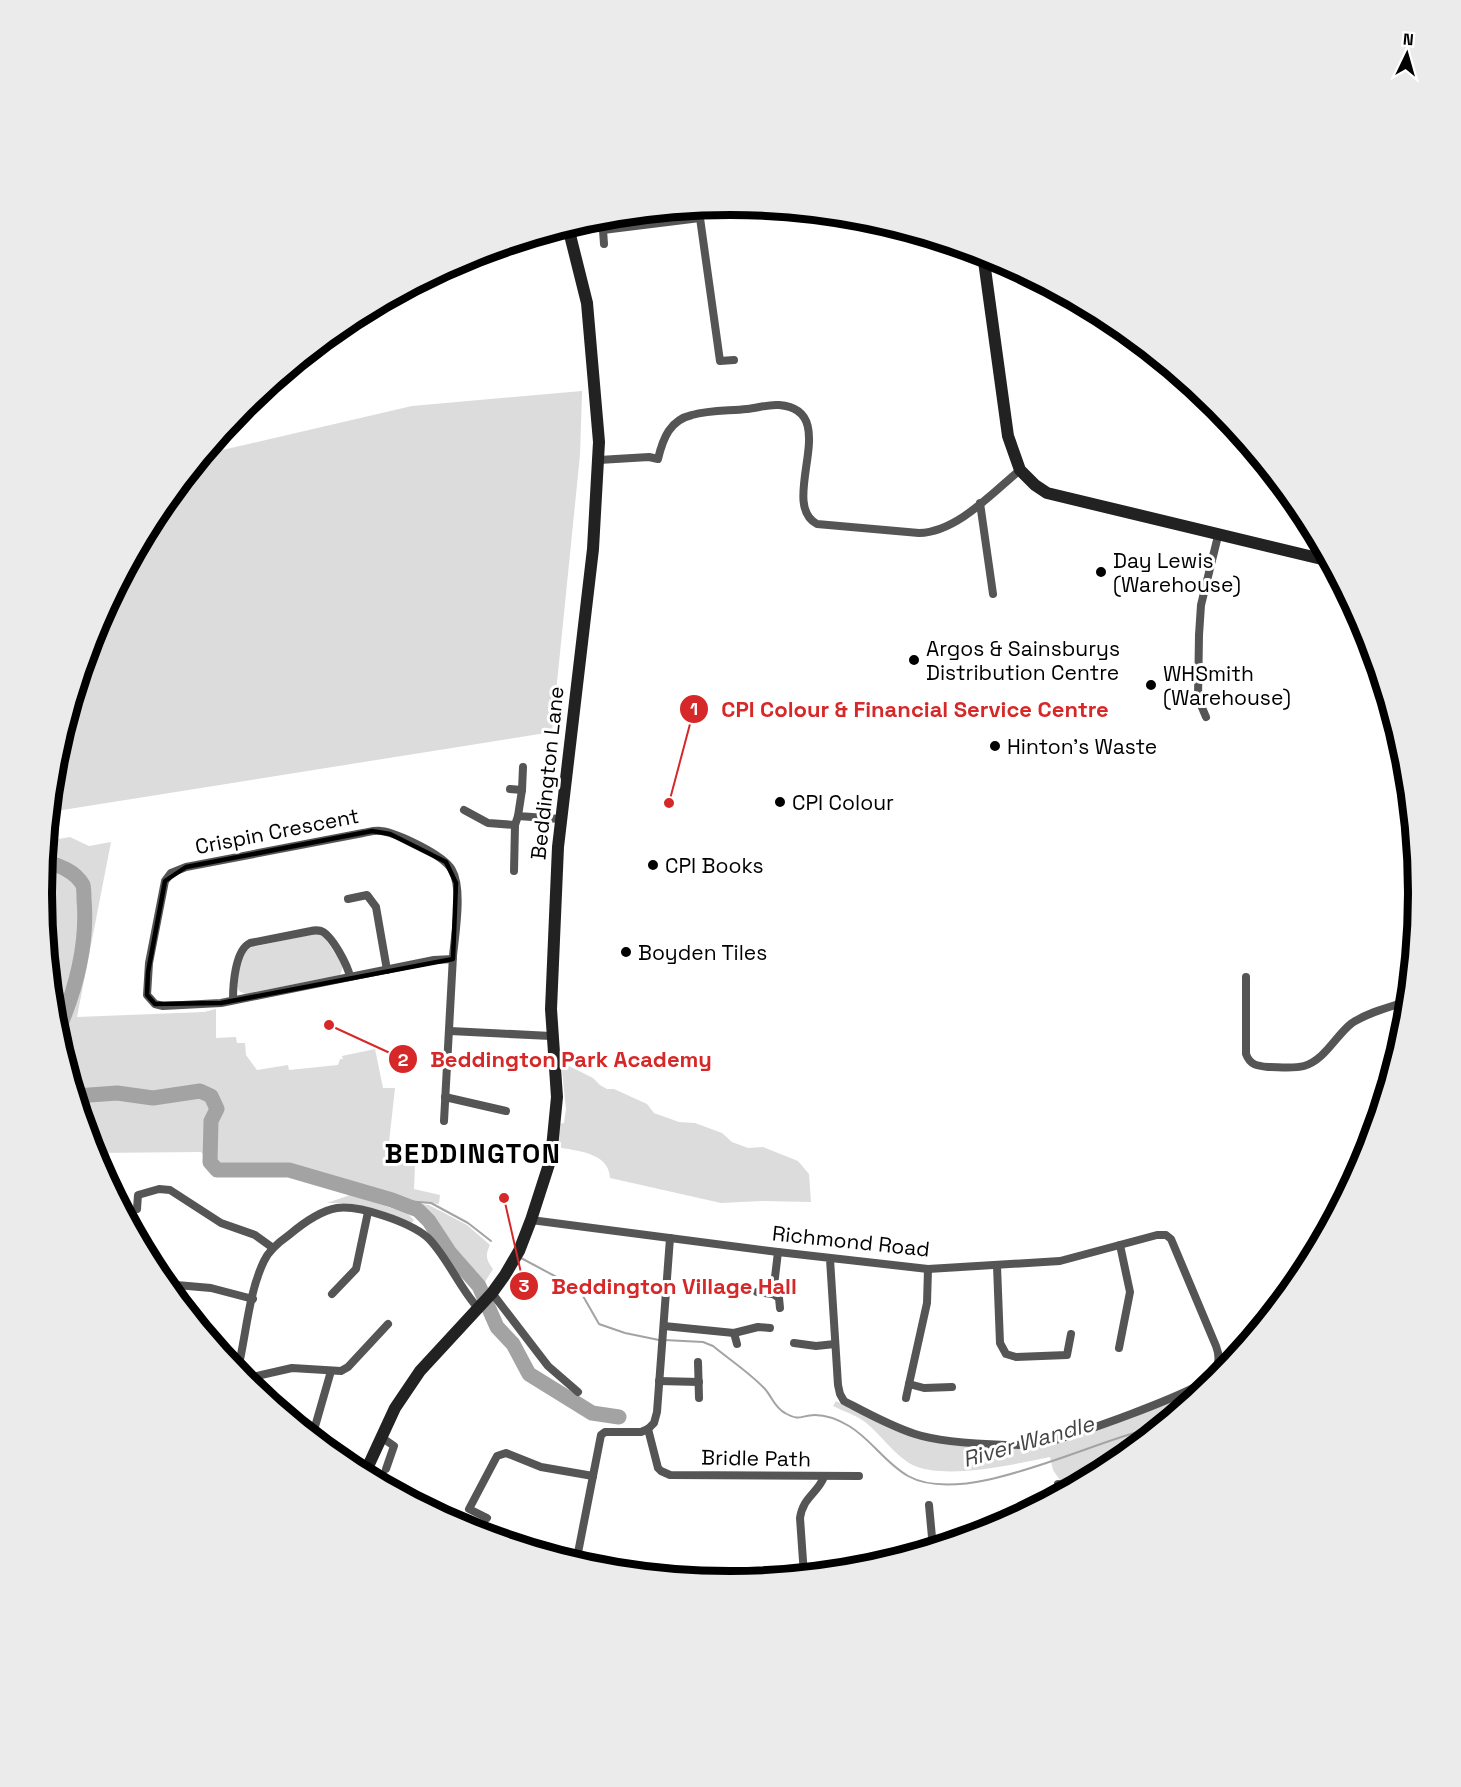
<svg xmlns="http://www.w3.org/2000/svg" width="1461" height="1787" font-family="'Space Grotesk',sans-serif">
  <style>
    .green { fill: #dcdcdc }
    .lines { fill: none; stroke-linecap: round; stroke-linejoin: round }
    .stream { stroke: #a3a3a3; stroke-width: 2 }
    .river { stroke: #a3a3a3; stroke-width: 15 }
    .street { stroke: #555; stroke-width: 8 }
    .secondary { stroke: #222; stroke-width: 12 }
    .marked { fill: none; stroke: #000; stroke-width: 4.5; stroke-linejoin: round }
    .poi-dot { fill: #000; stroke: #fff; stroke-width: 2 }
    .labels { text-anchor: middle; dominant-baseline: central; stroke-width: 6; stroke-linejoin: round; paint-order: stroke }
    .poi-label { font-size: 21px; fill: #000; stroke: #fff; text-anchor: start }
    .street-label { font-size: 21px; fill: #000; stroke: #fff }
    .water-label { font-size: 22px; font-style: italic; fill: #444; stroke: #fff }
    .district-label { font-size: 27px; font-weight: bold; letter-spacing: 1.5px; fill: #000; stroke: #fff }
    .rim { fill: none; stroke: #000; stroke-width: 8 }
    .leader { fill: none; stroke: #d62828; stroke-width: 2 }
    .callout-dot { fill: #d62828; stroke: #fff; stroke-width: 2 }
    .mark-label { font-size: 18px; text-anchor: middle; font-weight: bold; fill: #fff }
    .callout-label { font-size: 22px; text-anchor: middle; font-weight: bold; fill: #d62828; stroke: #fff; stroke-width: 6; stroke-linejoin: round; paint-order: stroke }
  </style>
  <rect width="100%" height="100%" fill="#fff"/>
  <!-- green -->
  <g class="green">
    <path d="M 582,391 L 580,455 L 552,732 L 50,812 L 55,759 L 95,630 L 158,511 L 205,454 L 412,406 Z"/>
    <path d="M 70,837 L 89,846 L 111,842 L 77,1017 L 204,1012 L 216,1009 L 216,1038 L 236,1037 L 237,1043 L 245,1043 L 246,1055 L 257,1070 L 288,1065 L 289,1070 L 338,1065 L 340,1059 L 343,1059 L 342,1056 L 375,1049 L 383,1088 L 395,1088 L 389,1142 L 416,1144 L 414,1189 L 440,1195 L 439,1204 L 392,1200 L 289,1170 L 217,1170 L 201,1152 L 93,1153 L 55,1027 L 42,893 L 47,841 Z"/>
    <path d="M 318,933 L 325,938 L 343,966 L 340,975 L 245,994 L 239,991 C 234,979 241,957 248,948 Z"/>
    <path d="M 561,1062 L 593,1078 L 600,1085 L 607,1089 L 614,1089 L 647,1104 L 654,1113 L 679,1122 L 695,1123 L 722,1133 L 732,1142 L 748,1148 L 763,1147 L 798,1161 L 809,1174 L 811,1202 L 762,1201 L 721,1203 L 610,1178 C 609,1152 576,1151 557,1147 L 559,1124 L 564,1123 L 566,1109 Z"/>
    <path d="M 350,1195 L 407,1213 L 414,1220 L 411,1224 C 385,1210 357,1202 327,1203 Z"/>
    <path d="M 410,1203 L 429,1205 L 467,1225 L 490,1245 C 485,1255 486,1260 493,1269 L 483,1285 L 447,1243 L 426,1210 Z"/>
    <path d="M 1223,1368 L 1226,1370 L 1217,1381 L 1113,1466 L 1081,1483 L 1064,1486 L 1053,1470 L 1050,1457 C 1014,1464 941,1482 909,1463 C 893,1453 880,1434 865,1422 C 856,1415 843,1411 833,1406 L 836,1401 L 895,1431 L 920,1438 L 1045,1445 L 1207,1383 Z"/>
  </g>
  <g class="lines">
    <!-- stream -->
    <g class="stream">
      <path d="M 392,1200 L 431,1203 L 468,1223 L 491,1241"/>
      <path d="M 521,1258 L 579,1289 L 599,1324 L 625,1333 L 659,1340"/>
      <path d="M 664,1340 L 703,1342 L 713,1346 C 730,1360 750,1373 765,1389 C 772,1397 775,1408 785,1413 C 801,1422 800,1415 815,1415 C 828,1415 839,1420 849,1426 C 871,1439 885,1463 908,1476 C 967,1509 1098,1437 1161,1426"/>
    </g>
    <!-- river -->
    <g class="river">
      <path d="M 45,861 C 60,866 75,871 83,885 C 84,889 84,895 84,899 C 88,944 75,992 57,1033"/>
      <path d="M 76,1096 L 117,1093 L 153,1098 L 200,1091 L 211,1096 L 217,1109 L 211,1121 L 210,1162 L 217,1170 L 289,1170 L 392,1200 L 418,1210 L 429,1221 L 450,1253 L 479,1286 L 497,1327 L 513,1344 L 529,1374 L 592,1413 L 619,1417"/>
    </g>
    <!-- street -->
    <g class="street">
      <path d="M 601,218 L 603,230 L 700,218 L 720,361 L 734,360"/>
      <path d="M 603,230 L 604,244"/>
      <path d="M 599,460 L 649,457 L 658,459 C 663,438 670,420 692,415 C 710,410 729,411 747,409 C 758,408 768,404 779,405 C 844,410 777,503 817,524 L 919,533 C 957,532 992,493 1020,470"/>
      <path d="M 980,503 L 993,594"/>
      <path d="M 1206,717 L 1198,698 L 1199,635 L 1201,605 L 1218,536"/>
      <path d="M 510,789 L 522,790 L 518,816 L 560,819"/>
      <path d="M 522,790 L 523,767"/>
      <path d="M 464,810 L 488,823 L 515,825"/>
      <path d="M 514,871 L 515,825 L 518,816"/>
      <path d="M 348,899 L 367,895 L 376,907 L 387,970"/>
      <path d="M 1246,977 L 1246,1054 C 1250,1065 1257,1066 1268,1067 C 1279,1067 1293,1069 1304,1066 C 1325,1060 1336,1035 1352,1023 C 1369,1012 1390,1007 1408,1001"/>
      <path d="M 233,1000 C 233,985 235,950 250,943 L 311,931 C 315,930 317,930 321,931 C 332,935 348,966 350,977"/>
      <path d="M 450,1031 L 551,1036"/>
      <path d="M 445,1097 L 506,1111"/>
      <path d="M 444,1121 C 447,1066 450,1011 453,956 C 455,934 463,889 452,870 C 444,855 397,833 381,831 C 375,830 369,832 363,833 L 186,867 L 171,873 L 165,881 L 149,963 L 147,995 L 155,1004 L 163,1006 L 221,1003 L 434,960 L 453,959"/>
      <path d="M 137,1209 L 138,1195 L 159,1189 L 170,1190 L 221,1223 L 255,1235 L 273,1248"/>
      <path d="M 531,1220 L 778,1252 L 928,1269 L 1060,1261 L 1157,1235 L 1166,1235 L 1171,1239 L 1216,1346 C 1220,1356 1219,1367 1212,1376 C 1198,1392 1067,1439 1042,1443 C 1030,1445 1018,1445 1006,1445 C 979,1444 939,1442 915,1434 C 890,1426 867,1413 844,1401 L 840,1394 L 838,1385 L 830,1259"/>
      <path d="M 997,1266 L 1000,1343 L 1006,1354 L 1016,1357 L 1067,1355 L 1071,1334"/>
      <path d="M 928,1269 L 927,1303 L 909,1384 L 924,1388 L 952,1387"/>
      <path d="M 165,1284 L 211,1288 L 253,1299"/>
      <path d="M 757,1292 L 773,1294"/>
      <path d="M 492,1293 L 548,1366 L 578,1392"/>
      <path d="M 332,1294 L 356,1269 L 368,1212"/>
      <path d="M 773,1294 L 778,1252"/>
      <path d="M 773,1294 L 779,1298 L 780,1308"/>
      <path d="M 664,1326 L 734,1333 L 758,1327 L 770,1328"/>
      <path d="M 734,1333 L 737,1344"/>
      <path d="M 794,1343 L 816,1346 L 835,1344"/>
      <path d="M 1119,1348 L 1130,1292 L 1120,1245"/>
      <path d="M 698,1362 L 699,1398"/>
      <path d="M 237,1373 C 246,1338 248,1294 264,1261 C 269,1250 279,1242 289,1235 C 302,1224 319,1211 337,1208 C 360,1205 409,1222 427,1237 C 445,1253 460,1289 478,1308"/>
      <path d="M 243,1379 L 292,1368 L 341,1371 L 348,1367 L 388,1324"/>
      <path d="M 659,1381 L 699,1382"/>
      <path d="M 906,1398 L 909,1384"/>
      <path d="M 648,1429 L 658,1468 L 661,1471 L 670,1475 L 859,1476"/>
      <path d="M 648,1429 L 654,1423 L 657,1412 L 670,1238"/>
      <path d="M 312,1437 L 331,1371"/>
      <path d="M 381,1437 L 394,1446 L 386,1469"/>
      <path d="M 1058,1484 L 1059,1495"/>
      <path d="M 929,1505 L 933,1548"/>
      <path d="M 487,1518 L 469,1509 L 497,1456 L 506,1453 L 541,1467 L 593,1476"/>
      <path d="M 576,1563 L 601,1435 L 605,1432 L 641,1432 L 648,1429"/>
      <path d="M 804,1575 L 800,1518 C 803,1497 817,1494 824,1477"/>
    </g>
    <!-- secondary -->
    <g class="secondary">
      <path d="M 983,254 L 1008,436 L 1020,470 L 1035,485 L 1047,493 L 1330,561"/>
      <path d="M 364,1475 L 395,1408 L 420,1371 L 492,1293 L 505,1275 L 519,1251 L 531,1220 L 551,1158 L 557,1097 L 551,1009 L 558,847 L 593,549 L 599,442 L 587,303 L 568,227"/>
    </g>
  </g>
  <!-- marked area -->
  <path class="marked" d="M 372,831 L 390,834 L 446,862 L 456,883 L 453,959 L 221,1003 L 155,1004 L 147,995 L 148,972 L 165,881 L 186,867 Z"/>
  <!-- markers -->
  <g class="poi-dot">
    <circle cx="1101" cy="572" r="6"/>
    <circle cx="914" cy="660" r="6"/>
    <circle cx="1151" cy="685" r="6"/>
    <circle cx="995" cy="746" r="6"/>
    <circle cx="780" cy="802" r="6"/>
    <circle cx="653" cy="865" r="6"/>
    <circle cx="626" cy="952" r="6"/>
  </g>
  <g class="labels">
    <!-- poi labels -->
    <g class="poi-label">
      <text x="1113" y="560">Day Lewis<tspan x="1113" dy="24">(Warehouse)</tspan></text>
      <text x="926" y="648">Argos &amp; Sainsburys<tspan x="926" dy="24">Distribution Centre</tspan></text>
      <text x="1163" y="673">WHSmith<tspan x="1163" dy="24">(Warehouse)</tspan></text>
      <text x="1007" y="746">Hinton's Waste</text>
      <text x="792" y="802">CPI Colour</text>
      <text x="665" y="865">CPI Books</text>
      <text x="638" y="952">Boyden Tiles</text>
    </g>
    <!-- street labels -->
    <g class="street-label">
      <text transform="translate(547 773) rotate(-84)">Beddington Lane</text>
      <text transform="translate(277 831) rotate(-11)">Crispin Crescent</text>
      <text transform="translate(851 1241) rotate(6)">Richmond Road</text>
      <text transform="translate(756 1458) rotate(1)">Bridle Path</text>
    </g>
    <!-- water labels -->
    <g class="water-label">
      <text transform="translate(1028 1441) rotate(-16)">River Wandle</text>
    </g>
    <!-- district labels -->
    <g class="district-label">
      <text x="473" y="1153">BEDDINGTON</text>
    </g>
  </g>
  <!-- crop -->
  <path d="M0 0H1461V1787H0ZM52 893a678 678 0 1 1 1356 0a678 678 0 1 1-1356 0Z" fill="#ebebeb" fill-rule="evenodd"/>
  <path class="rim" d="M52 893a678 678 0 1 1 1356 0a678 678 0 1 1-1356 0Z"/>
  <!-- callouts -->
  <path class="leader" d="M669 803L694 709M329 1025L403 1059M504 1198L524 1286"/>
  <g class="callout-dot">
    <circle cx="669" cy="803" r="6"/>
    <circle cx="329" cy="1025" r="6"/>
    <circle cx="504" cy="1198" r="6"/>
    <circle cx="694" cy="709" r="15"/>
    <circle cx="403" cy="1059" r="15"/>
    <circle cx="524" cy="1286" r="15"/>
  </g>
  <g class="mark-label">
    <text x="694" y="715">1</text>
    <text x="403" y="1066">2</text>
    <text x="524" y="1292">3</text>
  </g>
  <g class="callout-label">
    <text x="915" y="717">CPI Colour &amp; Financial Service Centre</text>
    <text x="571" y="1067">Beddington Park Academy</text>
    <text x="674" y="1294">Beddington Village Hall</text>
  </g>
  <!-- north arrow -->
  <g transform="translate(1407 54) rotate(5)" stroke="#ffffff" stroke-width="4.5" paint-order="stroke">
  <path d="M0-4.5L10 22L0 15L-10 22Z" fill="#000000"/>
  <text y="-9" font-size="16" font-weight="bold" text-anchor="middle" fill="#000000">N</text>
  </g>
</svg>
